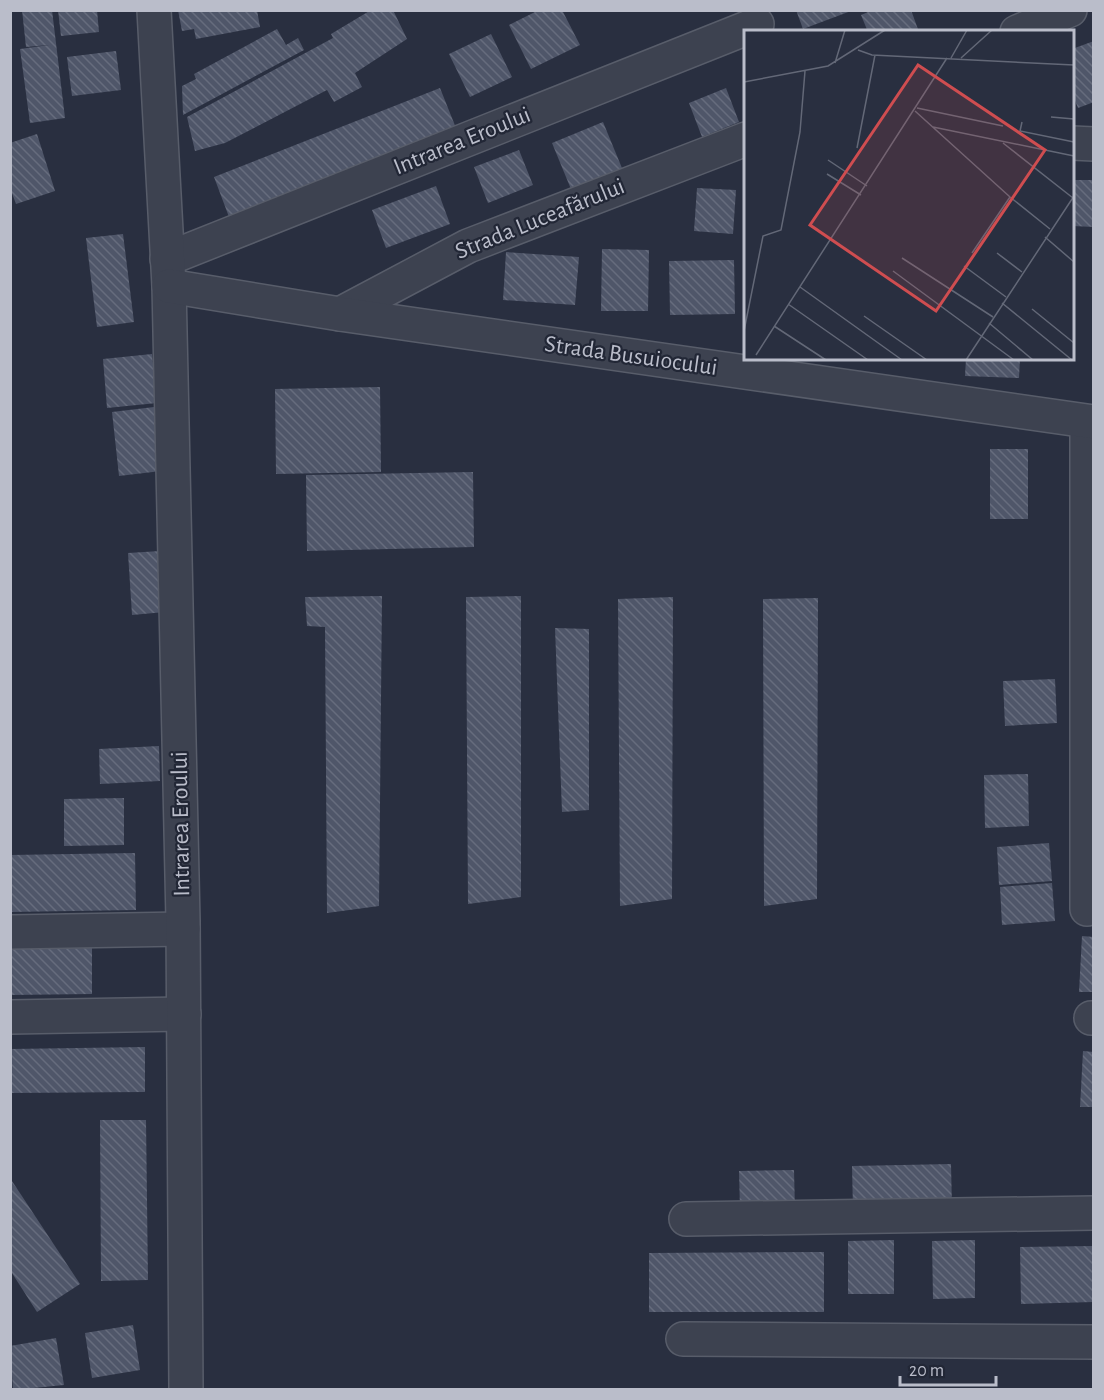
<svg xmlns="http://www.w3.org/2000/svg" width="1104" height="1400" font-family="'Alegreya Sans',sans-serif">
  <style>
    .building { fill: url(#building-back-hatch) }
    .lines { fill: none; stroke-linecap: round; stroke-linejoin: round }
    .minor-casing { stroke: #585d6a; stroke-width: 36 }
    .tertiary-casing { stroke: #585d6a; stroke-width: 36 }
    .minor { stroke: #3d4250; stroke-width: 33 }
    .tertiary { stroke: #3d4250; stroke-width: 33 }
    .labels { text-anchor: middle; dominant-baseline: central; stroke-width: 4.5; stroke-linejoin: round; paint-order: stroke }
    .street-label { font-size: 24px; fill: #babdca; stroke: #222736 }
    .inset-road { fill: none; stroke: #636877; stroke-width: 1.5 }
    .view { fill: #cf4d50; fill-opacity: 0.15; stroke: #cf4d50; stroke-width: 3 }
    .inset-edge { fill: none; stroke: #babdca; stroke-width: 3 }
  </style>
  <defs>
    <pattern id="building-back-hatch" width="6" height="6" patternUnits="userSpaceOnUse" patternTransform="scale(1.5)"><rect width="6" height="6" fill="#4f5669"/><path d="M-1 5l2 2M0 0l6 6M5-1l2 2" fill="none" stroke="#666c7d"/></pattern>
  </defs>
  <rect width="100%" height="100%" fill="#292f40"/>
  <!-- building -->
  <g class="building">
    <path d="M 22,10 L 52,10 L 65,118 L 30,123 L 20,49 L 49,45 L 26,47 Z"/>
    <path d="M 58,10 L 97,10 L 99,32 L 61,36 Z"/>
    <path d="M 178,10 L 257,10 L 260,27 L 196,39 L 194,29 L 182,31 Z"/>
    <path d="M 371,10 L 393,10 L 407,39 L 355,73 L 362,87 L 334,102 L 327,90 L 225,143 L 195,151 L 187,117 L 333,38 L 331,34 Z"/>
    <path d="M 539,10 L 562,10 L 580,45 L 531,69 L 509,25 Z"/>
    <path d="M 796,10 L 851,10 L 851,11 L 803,29 Z"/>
    <path d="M 873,10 L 911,10 L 919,32 L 868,32 L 861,15 Z"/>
    <path d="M 277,29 L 286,45 L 298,38 L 304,50 L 183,115 L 182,86 L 196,79 L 194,74 Z"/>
    <path d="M 491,34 L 512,77 L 470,97 L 449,54 Z"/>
    <path d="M 1094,41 L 1094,102 L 1078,108 L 1072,93 L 1072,49 Z"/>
    <path d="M 116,51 L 121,90 L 72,96 L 67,57 Z"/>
    <path d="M 440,88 L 456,128 L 229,217 L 214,177 Z"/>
    <path d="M 726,88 L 739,122 L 702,137 L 689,103 Z"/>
    <path d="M 603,122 L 624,173 L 573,194 L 552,143 Z"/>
    <path d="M 37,134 L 55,191 L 16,204 L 10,188 L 10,143 Z"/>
    <path d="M 519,150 L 533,185 L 488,203 L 474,167 Z"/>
    <path d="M 1072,180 L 1094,180 L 1094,227 L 1072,226 Z"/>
    <path d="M 436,186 L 450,224 L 386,248 L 372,210 Z"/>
    <path d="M 697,188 L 736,190 L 733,234 L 694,231 Z"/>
    <path d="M 123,234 L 134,322 L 97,327 L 86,238 Z"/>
    <path d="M 602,249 L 649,250 L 648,311 L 601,311 Z"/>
    <path d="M 506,252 L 579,257 L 575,305 L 503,300 Z"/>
    <path d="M 734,260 L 735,314 L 670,315 L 669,261 Z"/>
    <path d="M 152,354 L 157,403 L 107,408 L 103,359 Z"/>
    <path d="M 966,358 L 1020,358 L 1019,378 L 965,376 Z"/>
    <path d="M 380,387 L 381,472 L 276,474 L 275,389 Z"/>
    <path d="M 154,407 L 161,471 L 119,476 L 112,412 Z"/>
    <rect x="990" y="449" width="38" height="70"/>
    <path d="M 473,472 L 474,547 L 307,551 L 306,475 Z"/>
    <path d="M 160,551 L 165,612 L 132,615 L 128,553 Z"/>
    <path d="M 382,596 L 379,906 L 327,913 L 325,627 L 307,626 L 305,597 Z"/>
    <path d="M 521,596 L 521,897 L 468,904 L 466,597 Z"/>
    <path d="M 673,597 L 672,899 L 620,906 L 618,599 Z"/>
    <path d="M 818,598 L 817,899 L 764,906 L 763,599 Z"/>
    <path d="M 555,628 L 589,629 L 589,810 L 562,812 Z"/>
    <path d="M 1055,679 L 1057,723 L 1005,726 L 1003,681 Z"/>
    <path d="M 159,746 L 160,781 L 100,784 L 99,749 Z"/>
    <path d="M 1028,774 L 1029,826 L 985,828 L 984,775 Z"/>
    <path d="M 124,798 L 124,845 L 64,846 L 64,799 Z"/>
    <path d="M 1049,843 L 1052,881 L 999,885 L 997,847 Z"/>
    <path d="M 135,853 L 136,910 L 10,912 L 10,855 Z"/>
    <path d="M 1052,883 L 1055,921 L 1002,925 L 1000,887 Z"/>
    <path d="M 1082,936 L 1094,937 L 1094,992 L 1079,992 Z"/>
    <path d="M 92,948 L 92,994 L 10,995 L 10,949 Z"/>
    <path d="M 145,1047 L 145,1092 L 10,1093 L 10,1049 Z"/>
    <path d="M 1083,1051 L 1094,1052 L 1094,1107 L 1080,1107 Z"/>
    <path d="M 100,1120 L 146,1120 L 148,1280 L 101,1281 Z"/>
    <path d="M 951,1164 L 952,1208 L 853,1210 L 852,1166 Z"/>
    <path d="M 794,1170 L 795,1210 L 740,1210 L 739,1171 Z"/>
    <path d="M 10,1178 L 80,1284 L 37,1312 L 10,1270 Z"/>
    <path d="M 894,1240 L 894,1294 L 848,1294 L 848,1241 Z"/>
    <path d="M 975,1240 L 975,1298 L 933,1299 L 932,1241 Z"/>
    <path d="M 1094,1246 L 1094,1302 L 1021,1304 L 1020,1247 Z"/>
    <path d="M 824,1252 L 824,1312 L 649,1312 L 649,1253 Z"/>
    <path d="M 133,1325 L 140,1370 L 92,1378 L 85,1333 Z"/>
    <path d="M 56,1338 L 64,1385 L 13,1390 L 10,1346 Z"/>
  </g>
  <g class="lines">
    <!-- minor casing -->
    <g class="minor-casing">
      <g id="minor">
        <path d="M 1017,32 L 1070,10"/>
        <path d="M 1072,143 L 1094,144"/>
        <path d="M 167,259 L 757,24"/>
        <path d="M 340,314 L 468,246 L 746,139"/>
        <path d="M 1087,909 L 1087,422"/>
        <path d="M 10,932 L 183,929"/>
        <path d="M 10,1017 L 184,1014"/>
        <path d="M 1091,1018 L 1094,1018"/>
        <path d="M 686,1219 L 1094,1213"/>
        <path d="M 683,1339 L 1094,1342"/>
      </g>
    </g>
    <!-- tertiary casing -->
    <g class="tertiary-casing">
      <g id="tertiary">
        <path d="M 154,10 L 169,286 L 183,921 L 186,1390"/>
        <path d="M 169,286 L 340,314 L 1094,422"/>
      </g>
    </g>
    <!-- minor -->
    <use href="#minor" class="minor"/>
    <!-- tertiary -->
    <use href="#tertiary" class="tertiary"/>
  </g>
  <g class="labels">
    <!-- street labels -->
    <g class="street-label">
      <text transform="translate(462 141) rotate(-22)">Intrarea Eroului</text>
      <text transform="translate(540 219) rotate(-22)">Strada Luceafărului</text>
      <text transform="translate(631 356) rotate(8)">Strada Busuiocului</text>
      <text transform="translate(181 824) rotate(-91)">Intrarea Eroului</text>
    </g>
  </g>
  <!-- overview -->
  <g transform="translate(744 30)">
    <rect width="330" height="330" fill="#292f40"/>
    <path class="inset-road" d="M 114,20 L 128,25 L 330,35M 207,28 L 223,0M 217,28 L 248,0M 91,33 L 101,0M 0,52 L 84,36 L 141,0M 173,78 L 259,96M 171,81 L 266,167 L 306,199M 307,87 L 330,89M 278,92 L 276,101 L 330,112M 189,97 L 330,126M 259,113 L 329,168M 113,118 L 131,25M 84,130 L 123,156M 83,144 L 117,165M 301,207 L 330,232M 228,223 L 266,167M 253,223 L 278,242M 158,228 L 249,287M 220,236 L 262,267M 149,241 L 270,330M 56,257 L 158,330M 258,273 L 328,330M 44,274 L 124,330M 288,279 L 330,313M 120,286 L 183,330M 245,293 L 289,330M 30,296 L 82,330M 0,301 L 19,206 L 37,200 L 56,102 L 61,41M 12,325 L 203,28M 222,330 L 330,166"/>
    <path class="view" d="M 174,35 L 301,120 L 192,281 L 66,195 Z"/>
    <rect width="330" height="330" class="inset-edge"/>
  </g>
  <!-- border -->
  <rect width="1104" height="1400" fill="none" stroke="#babdca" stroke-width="24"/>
  <!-- scale -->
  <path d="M900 1376v9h96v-9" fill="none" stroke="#babdca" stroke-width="3"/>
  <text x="909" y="1376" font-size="18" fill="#babdca" stroke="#222736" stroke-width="4.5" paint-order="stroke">20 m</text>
</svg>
